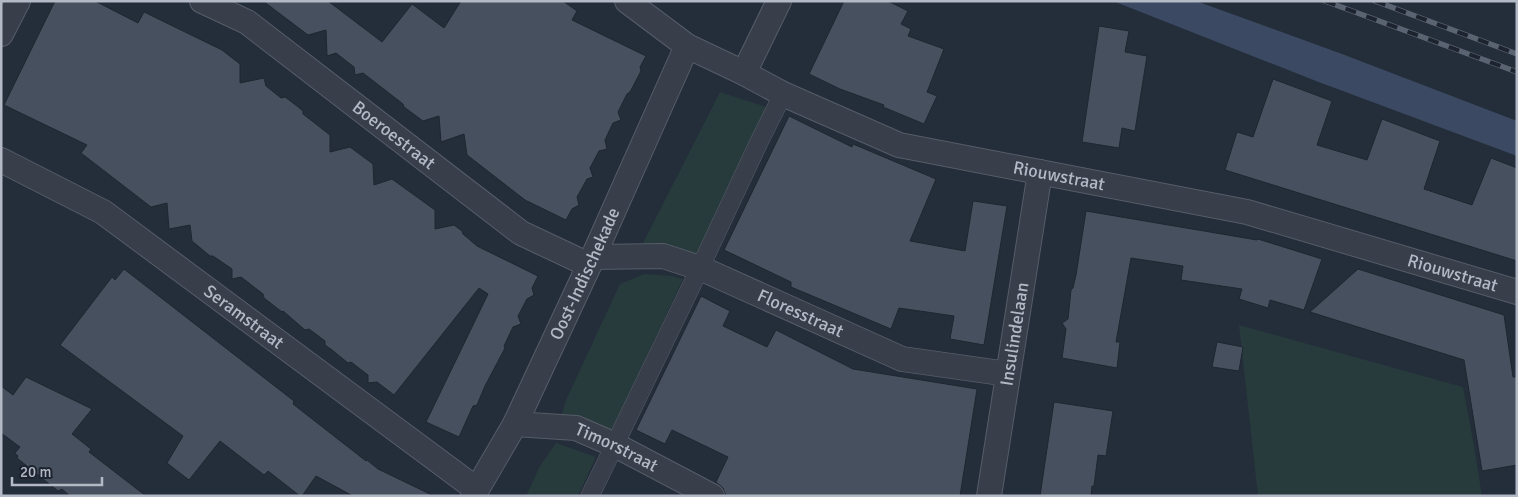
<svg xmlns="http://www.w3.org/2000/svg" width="1518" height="497" font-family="Signika,sans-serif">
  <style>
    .green { fill: #273a3c }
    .water { fill: #3b4a62 }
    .building { fill: #46505e; stroke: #1f2631 }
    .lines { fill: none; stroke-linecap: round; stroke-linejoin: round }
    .pedestrian-casing { stroke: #565d68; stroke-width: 19 }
    .minor-casing { stroke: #565d68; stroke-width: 26 }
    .pedestrian { stroke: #383f4b; stroke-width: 18 }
    .minor { stroke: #383f4b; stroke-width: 24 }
    .rail-casing { stroke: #5a6371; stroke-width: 5.5 }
    .rail { stroke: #1d242f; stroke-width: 4; stroke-dasharray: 11; stroke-linecap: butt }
    .labels { text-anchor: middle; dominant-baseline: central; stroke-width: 4.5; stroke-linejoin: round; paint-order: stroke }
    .street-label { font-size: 18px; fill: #b3bac6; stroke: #1d242f }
  </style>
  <rect width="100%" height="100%" fill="#242d3a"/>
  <!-- green -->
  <g class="green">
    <path d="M 720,92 L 766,107 L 767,118 L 698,258 L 641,247 Z"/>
    <path d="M 644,274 L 672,276 L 683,279 L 611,433 L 561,417 L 566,400 L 620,284 Z"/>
    <path d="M 1239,325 L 1463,387 L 1474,446 L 1482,496 L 1258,496 Z"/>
    <path d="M 556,443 L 596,457 L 578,496 L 526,496 L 540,466 Z"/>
  </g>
  <!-- water -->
  <path class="water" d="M 1113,1 L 1196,1 L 1342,54 L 1517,121 L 1517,156 L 1316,81 Z"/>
  <!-- building -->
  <g class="building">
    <path d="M 55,1 L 95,1 L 138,23 L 144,12 L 222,50 L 240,64 L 240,83 L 264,78 L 266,86 L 281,98 L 285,97 L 297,106 L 303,111 L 303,114 L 330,135 L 330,152 L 350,147 L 373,164 L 374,185 L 392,179 L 435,210 L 435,229 L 454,225 L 462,231 L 463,234 L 477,246 L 538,276 L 532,288 L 534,295 L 527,299 L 518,316 L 521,324 L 513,327 L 504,346 L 505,348 L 485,386 L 477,405 L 473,406 L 459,437 L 426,422 L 488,294 L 479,288 L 394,395 L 377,382 L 368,383 L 368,375 L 351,362 L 348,363 L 332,350 L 325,345 L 325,341 L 309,329 L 305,330 L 283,311 L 282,312 L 264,298 L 263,294 L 241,277 L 232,279 L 232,269 L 213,256 L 210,256 L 192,241 L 190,225 L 169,229 L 167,203 L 151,207 L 81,153 L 87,145 L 4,105 Z"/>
    <path d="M 263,1 L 328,1 L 382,42 L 412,4 L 444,28 L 461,1 L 563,1 L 577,11 L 572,20 L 646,56 L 640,67 L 641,71 L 630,92 L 627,94 L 618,112 L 621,120 L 613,123 L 605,140 L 607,149 L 599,151 L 590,168 L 593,177 L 587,179 L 577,197 L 579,205 L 572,209 L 566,220 L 525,200 L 467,155 L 464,134 L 441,142 L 439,116 L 423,121 L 404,107 L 403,104 L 363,73 L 355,75 L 354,67 L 336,53 L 327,56 L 326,30 L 308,35 Z"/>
    <path d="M 844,1 L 888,1 L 908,11 L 901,24 L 911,29 L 908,36 L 944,49 L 927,92 L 937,96 L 924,124 L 883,107 L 884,105 L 840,89 L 809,74 Z"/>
    <path d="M 1099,26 L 1129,31 L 1125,52 L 1147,56 L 1135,131 L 1122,128 L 1119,148 L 1082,142 Z"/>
    <path d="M 1273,79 L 1332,101 L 1317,145 L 1367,160 L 1382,119 L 1440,141 L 1424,189 L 1472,205 L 1491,158 L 1517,168 L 1517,261 L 1225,170 L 1237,132 L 1253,137 Z"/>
    <path d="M 789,116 L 852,147 L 853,144 L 936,179 L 910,241 L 965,251 L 973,201 L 1007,206 L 984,345 L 950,339 L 954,316 L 899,308 L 891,329 L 791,287 L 791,282 L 724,250 Z"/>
    <path d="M 1086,211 L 1257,240 L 1258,239 L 1322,259 L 1304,310 L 1270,300 L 1268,308 L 1239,299 L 1242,289 L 1181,280 L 1183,266 L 1131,258 L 1116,342 L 1120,342 L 1117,368 L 1062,358 L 1066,329 L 1062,323 L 1068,319 L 1071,290 L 1073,288 L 1076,275 Z"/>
    <path d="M 124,269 L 294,401 L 293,404 L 366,461 L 367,460 L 378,469 L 434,496 L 353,496 L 316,476 L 302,496 L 300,496 L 268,471 L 264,475 L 220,441 L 189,480 L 167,463 L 183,436 L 60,345 L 112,277 L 115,280 Z"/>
    <path d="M 1358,269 L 1504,315 L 1513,377 L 1517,377 L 1517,465 L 1482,471 L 1464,360 L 1310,312 Z"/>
    <path d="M 701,296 L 730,311 L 723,326 L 767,347 L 776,330 L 853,369 L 977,389 L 960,496 L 726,496 L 723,488 L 716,482 L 728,457 L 672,430 L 665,444 L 636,430 Z"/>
    <path d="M 1217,342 L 1243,347 L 1239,371 L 1212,367 Z"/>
    <path d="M 26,377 L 92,409 L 72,434 L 91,449 L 89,452 L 146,496 L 70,496 L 62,489 L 58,491 L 17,458 L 18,456 L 15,453 L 20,447 L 1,433 L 1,386 L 13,395 Z"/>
    <path d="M 1054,402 L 1113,411 L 1106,456 L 1098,455 L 1094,486 L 1092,486 L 1091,496 L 1040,496 Z"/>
  </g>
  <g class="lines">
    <!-- pedestrian casing -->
    <g class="pedestrian-casing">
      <path id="pedestrian" d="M 590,496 L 700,268 L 759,142 L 783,94"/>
    </g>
    <!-- minor casing -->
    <g class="minor-casing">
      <g id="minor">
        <path id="s1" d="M 202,1 L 247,22 L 521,233 L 589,265"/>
        <path id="s2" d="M 627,1 L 687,46 L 744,73 L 783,94 L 899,145 L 1247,212 L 1517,292"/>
        <path d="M 1,34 L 18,1"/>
        <path d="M 744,73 L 779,1"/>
        <path id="s3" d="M 1,160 L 103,212 L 476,489"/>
        <path id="s4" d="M 593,257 L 663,256 L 700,268 L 902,359 L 1008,374"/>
        <path id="s5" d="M 515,424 L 576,428 L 615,445 L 712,496"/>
        <path id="s6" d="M 473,496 L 515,424 L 593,257 L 687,46"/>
        <path id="s7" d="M 989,496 L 1040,172"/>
      </g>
    </g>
    <!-- pedestrian -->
    <use href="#pedestrian" class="pedestrian"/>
    <!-- minor -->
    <use href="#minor" class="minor"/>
    <!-- rail casing -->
    <g class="rail-casing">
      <g id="rail">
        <path d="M 1325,1 L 1517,72"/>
        <path d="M 1375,1 L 1517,54"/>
      </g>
    </g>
    <!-- rail -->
    <use href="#rail" class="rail"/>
  </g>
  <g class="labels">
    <!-- street labels -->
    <g class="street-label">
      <text stroke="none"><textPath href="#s1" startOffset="235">Boeroestraat</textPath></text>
      <text stroke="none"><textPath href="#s2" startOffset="472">Riouwstraat</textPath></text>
      <text stroke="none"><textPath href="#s6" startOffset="249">Oost-Indischekade</textPath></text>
      <text stroke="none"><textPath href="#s2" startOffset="878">Riouwstraat</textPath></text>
      <text stroke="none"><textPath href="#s4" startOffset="219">Floresstraat</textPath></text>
      <text stroke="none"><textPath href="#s3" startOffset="290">Seramstraat</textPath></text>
      <text stroke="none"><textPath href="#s7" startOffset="164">Insulindelaan</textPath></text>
      <text stroke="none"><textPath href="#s5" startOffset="106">Timorstraat</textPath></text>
    </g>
  </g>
  <!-- border -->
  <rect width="1518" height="497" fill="none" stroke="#b3bac6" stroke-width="5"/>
  <!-- scale -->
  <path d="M12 477v8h90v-8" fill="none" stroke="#b3bac6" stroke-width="2.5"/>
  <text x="20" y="477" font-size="15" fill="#b3bac6" stroke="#1d242f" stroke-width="4" paint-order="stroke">20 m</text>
</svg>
